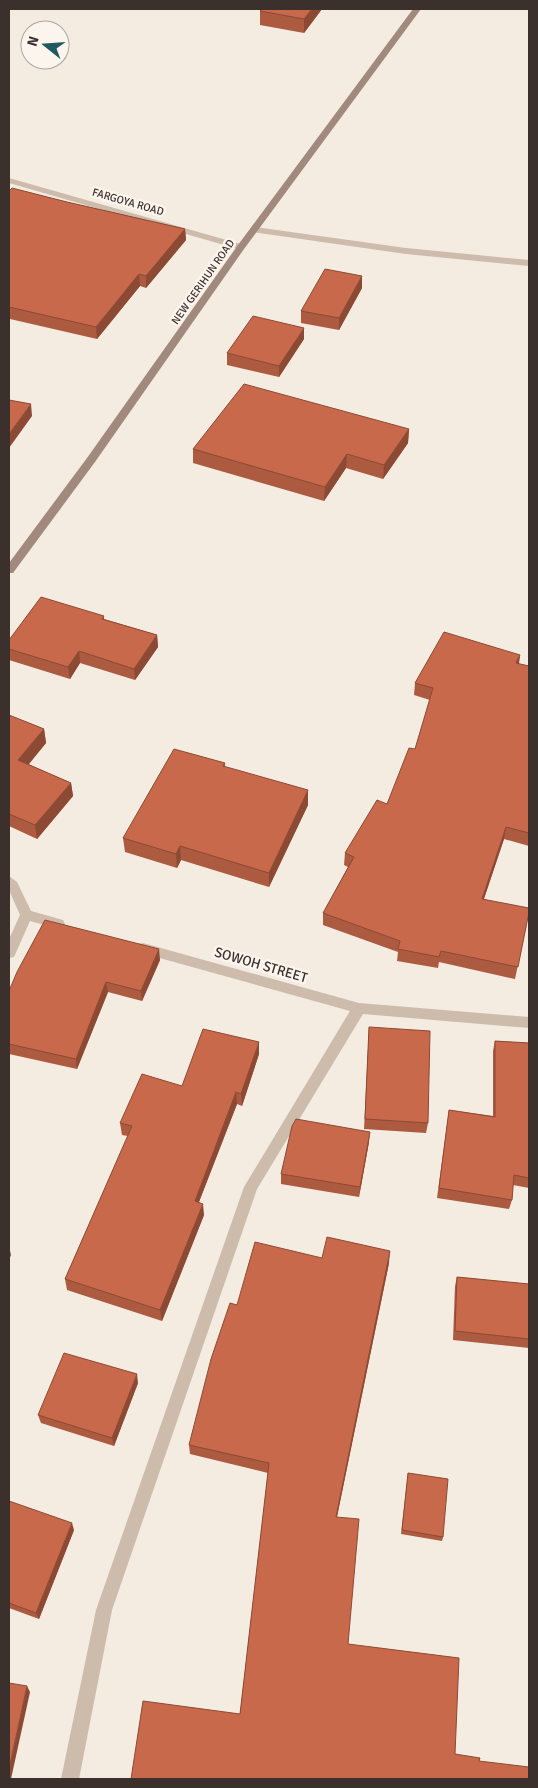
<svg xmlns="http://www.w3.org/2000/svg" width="538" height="1788" font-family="Signika,sans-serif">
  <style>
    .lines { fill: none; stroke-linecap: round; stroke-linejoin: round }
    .street { fill: #cdbbac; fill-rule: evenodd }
    .secondary { fill: #a18a7d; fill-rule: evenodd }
    .wall { fill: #ac5a40 }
    .shaded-wall { fill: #8c4a34 }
    .building { fill: #c8694b; stroke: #8c4a34 }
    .labels { text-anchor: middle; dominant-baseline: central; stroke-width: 5; stroke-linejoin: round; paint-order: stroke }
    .far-street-label { font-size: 11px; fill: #3b302b; stroke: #fbf5ee }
    .street-label { font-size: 14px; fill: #3b302b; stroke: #fbf5ee }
  </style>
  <rect width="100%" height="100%" fill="#f4ebe1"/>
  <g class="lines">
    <!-- street -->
    <g class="street">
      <path d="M 9,178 L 244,245 L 245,247 L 238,249 L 9,183 Z"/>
      <path d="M 255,227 L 406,248 L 529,260 L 529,266 L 406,254 L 252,232 L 252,228 Z"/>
      <path d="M 9,876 L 17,882 L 31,911 L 63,920 L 65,924 L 63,928 L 59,929 L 30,921 L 14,957 L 9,958 L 9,939 L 20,915 L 9,890 Z"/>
      <path d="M 143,943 L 359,1003 L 529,1017 L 529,1028 L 363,1014 L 257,1189 L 112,1610 L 79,1779 L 61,1779 L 96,1610 L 244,1187 L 350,1011 L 138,952 L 137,948 L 138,944 Z"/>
    </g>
    <!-- secondary -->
    <path class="secondary" d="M 413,9 L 421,9 L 244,249 L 95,462 L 13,573 L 9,573 L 9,563 L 87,458 L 238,245 Z"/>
  </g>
  <!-- wall -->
  <g class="wall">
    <path d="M 322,9 L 304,33 L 260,25 L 260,11 Z"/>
    <path d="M 9,191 L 67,202 L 185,229 L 186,240 L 146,288 L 140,286 L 97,339 L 10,319 L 9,320 Z"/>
    <path d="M 362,276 L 362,288 L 339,330 L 301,323 L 301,311 Z"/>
    <path d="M 304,339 L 279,377 L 227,365 L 227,353 Z"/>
    <path d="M 409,429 L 408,443 L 383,479 L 346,468 L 324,501 L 193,463 L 193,449 Z"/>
    <path d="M 104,616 L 104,619 L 157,635 L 158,647 L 135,680 L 80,663 L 70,679 L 9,660 L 9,640 Z"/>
    <path d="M 520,655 L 519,664 L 529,666 L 529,846 L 504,839 L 484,899 L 529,912 L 515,979 L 439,962 L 438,968 L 397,961 L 398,952 L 323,925 L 323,913 L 348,867 L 344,865 L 345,853 L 387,804 L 415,749 L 430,700 L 414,695 L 415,683 Z"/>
    <path d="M 9,715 L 44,729 L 46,743 L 28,764 L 71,783 L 73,796 L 37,839 L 9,826 Z"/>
    <path d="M 225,763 L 225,767 L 308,805 L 269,887 L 181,860 L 177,868 L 125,852 L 123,838 Z"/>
    <path d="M 160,960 L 142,1001 L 108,992 L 77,1069 L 9,1054 L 9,991 Z"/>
    <path d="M 369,1027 L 428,1123 L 426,1133 L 364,1129 Z"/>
    <path d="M 495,1041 L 529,1043 L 529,1188 L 513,1185 L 512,1200 L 509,1209 L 437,1198 L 449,1110 L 493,1116 L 493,1051 Z"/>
    <path d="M 259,1054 L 242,1106 L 237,1104 L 199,1202 L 204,1215 L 162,1321 L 67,1290 L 65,1279 L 128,1136 L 122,1135 L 120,1123 L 182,1086 Z"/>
    <path d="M 369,1142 L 359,1197 L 281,1184 L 281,1174 Z"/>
    <path d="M 322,1258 L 389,1263 L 337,1517 L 348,1644 L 455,1754 L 479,1761 L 529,1779 L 240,1714 L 268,1473 L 190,1454 L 189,1445 L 237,1305 Z"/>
    <path d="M 457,1277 L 529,1284 L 529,1348 L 453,1340 L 455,1286 Z"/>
    <path d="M 138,1383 L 114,1446 L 41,1423 L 38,1415 Z"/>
    <path d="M 408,1473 L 443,1537 L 442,1541 L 401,1534 Z"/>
    <path d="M 9,1501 L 74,1530 L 39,1619 L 9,1608 Z"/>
  </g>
  <!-- shaded-wall -->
  <g class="shaded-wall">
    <path d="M 312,9 L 322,9 L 304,33 L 304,19 Z"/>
    <path d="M 185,229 L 186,240 L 146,288 L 146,276 Z"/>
    <path d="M 139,274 L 140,286 L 97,339 L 96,327 Z"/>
    <path d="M 362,276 L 362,288 L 339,330 L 339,318 Z"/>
    <path d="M 9,307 L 10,319 L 9,320 Z"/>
    <path d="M 304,328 L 304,339 L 279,377 L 279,366 Z"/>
    <path d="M 31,404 L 32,416 L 9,448 L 9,434 Z"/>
    <path d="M 409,429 L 408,443 L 383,479 L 384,465 Z"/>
    <path d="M 347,454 L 346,468 L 324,501 L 325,487 Z"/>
    <path d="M 157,635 L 158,647 L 135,680 L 134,669 Z"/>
    <path d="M 79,651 L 80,663 L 70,679 L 68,667 Z"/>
    <path d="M 520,655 L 518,667 L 516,663 Z"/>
    <path d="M 44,729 L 46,743 L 21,774 L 18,760 Z"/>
    <path d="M 71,783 L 73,796 L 37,839 L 35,825 Z"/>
    <path d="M 308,790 L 308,805 L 269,887 L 269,873 Z"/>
    <path d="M 506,827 L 504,839 L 480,910 L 482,899 Z"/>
    <path d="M 180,846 L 181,860 L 177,868 L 176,854 Z"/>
    <path d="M 159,949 L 160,960 L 142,1001 L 141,991 Z"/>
    <path d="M 106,982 L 108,992 L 77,1069 L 76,1059 Z"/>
    <path d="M 259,1042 L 259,1054 L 242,1106 L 241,1094 Z"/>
    <path d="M 236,1092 L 237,1104 L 195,1212 L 195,1201 Z"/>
    <path d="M 370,1132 L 369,1142 L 359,1197 L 360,1187 Z"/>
    <path d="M 203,1204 L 204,1215 L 162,1321 L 160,1310 Z"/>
    <path d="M 9,1246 L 11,1255 L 9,1260 Z"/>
    <path d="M 390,1251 L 389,1263 L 335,1526 L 336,1517 Z"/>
    <path d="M 137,1374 L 138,1383 L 114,1446 L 112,1438 Z"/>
    <path d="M 72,1523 L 74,1530 L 39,1619 L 36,1613 Z"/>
    <path d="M 27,1686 L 30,1692 L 11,1779 L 9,1779 L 9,1769 Z"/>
  </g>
  <!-- building -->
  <g class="building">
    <path d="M 262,9 L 312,9 L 304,19 L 260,11 Z"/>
    <path d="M 12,188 L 67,202 L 185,229 L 146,276 L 139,274 L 96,327 L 9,307 L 9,191 Z"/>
    <path d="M 325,269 L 362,276 L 339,318 L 301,311 Z"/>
    <path d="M 253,316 L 304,328 L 279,366 L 227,353 Z"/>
    <path d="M 244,384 L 409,429 L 384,465 L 347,454 L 325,487 L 193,449 Z"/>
    <path d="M 9,400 L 31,404 L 9,434 Z"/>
    <path d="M 41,597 L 104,616 L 102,619 L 157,635 L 134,669 L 79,651 L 68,667 L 9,649 L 9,640 Z"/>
    <path d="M 444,632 L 520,655 L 516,663 L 529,666 L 529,833 L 506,827 L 482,899 L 529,908 L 529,912 L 518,967 L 441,951 L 439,957 L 398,949 L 400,941 L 323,913 L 354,857 L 345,853 L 377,800 L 387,804 L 409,748 L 415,749 L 433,688 L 415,683 Z"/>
    <path d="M 9,715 L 44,729 L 18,760 L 71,783 L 35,825 L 9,814 Z"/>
    <path d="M 174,749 L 225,763 L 223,766 L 308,790 L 269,873 L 180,846 L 176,854 L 123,838 Z"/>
    <path d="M 45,920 L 159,949 L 141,991 L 106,982 L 76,1059 L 9,1044 L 9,991 L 17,972 Z"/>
    <path d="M 369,1027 L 430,1031 L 428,1123 L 365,1119 Z"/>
    <path d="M 203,1029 L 259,1042 L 241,1094 L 236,1092 L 195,1201 L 203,1204 L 160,1310 L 65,1279 L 132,1126 L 120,1123 L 142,1074 L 182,1086 Z"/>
    <path d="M 495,1041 L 529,1043 L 529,1178 L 514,1175 L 512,1200 L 439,1188 L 449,1110 L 495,1117 Z"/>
    <path d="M 296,1119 L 370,1132 L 360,1187 L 281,1174 L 292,1126 Z"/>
    <path d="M 327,1237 L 390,1251 L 336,1517 L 359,1519 L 348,1644 L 459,1658 L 455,1754 L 480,1758 L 479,1761 L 529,1767 L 529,1779 L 131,1779 L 143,1701 L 240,1714 L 269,1463 L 189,1445 L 211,1359 L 230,1303 L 237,1305 L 255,1242 L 322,1258 Z"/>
    <path d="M 457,1277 L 529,1284 L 529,1339 L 455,1331 Z"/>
    <path d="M 64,1353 L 137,1374 L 112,1438 L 38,1415 Z"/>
    <path d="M 408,1473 L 448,1479 L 443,1537 L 402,1530 Z"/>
    <path d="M 9,1501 L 72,1523 L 36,1613 L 9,1603 Z"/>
    <path d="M 9,1683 L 27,1686 L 9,1769 Z"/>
  </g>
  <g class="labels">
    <!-- far-street labels -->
    <g class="far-street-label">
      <text transform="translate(128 202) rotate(16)">FARGOYA ROAD</text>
      <text transform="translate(203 282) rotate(-55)">NEW GERIHUN ROAD</text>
    </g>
    <!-- street labels -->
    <g class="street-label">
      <text transform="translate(261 965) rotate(16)">SOWOH STREET</text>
    </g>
  </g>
  <!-- border -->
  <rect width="538" height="1788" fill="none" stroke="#3b302b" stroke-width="20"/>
  <!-- north arrow -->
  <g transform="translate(45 45) rotate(287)"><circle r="24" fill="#fbf5ee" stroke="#aea6a0"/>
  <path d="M0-4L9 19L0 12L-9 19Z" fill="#1f5a5e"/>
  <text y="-8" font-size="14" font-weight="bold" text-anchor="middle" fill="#3b302b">N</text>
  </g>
</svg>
